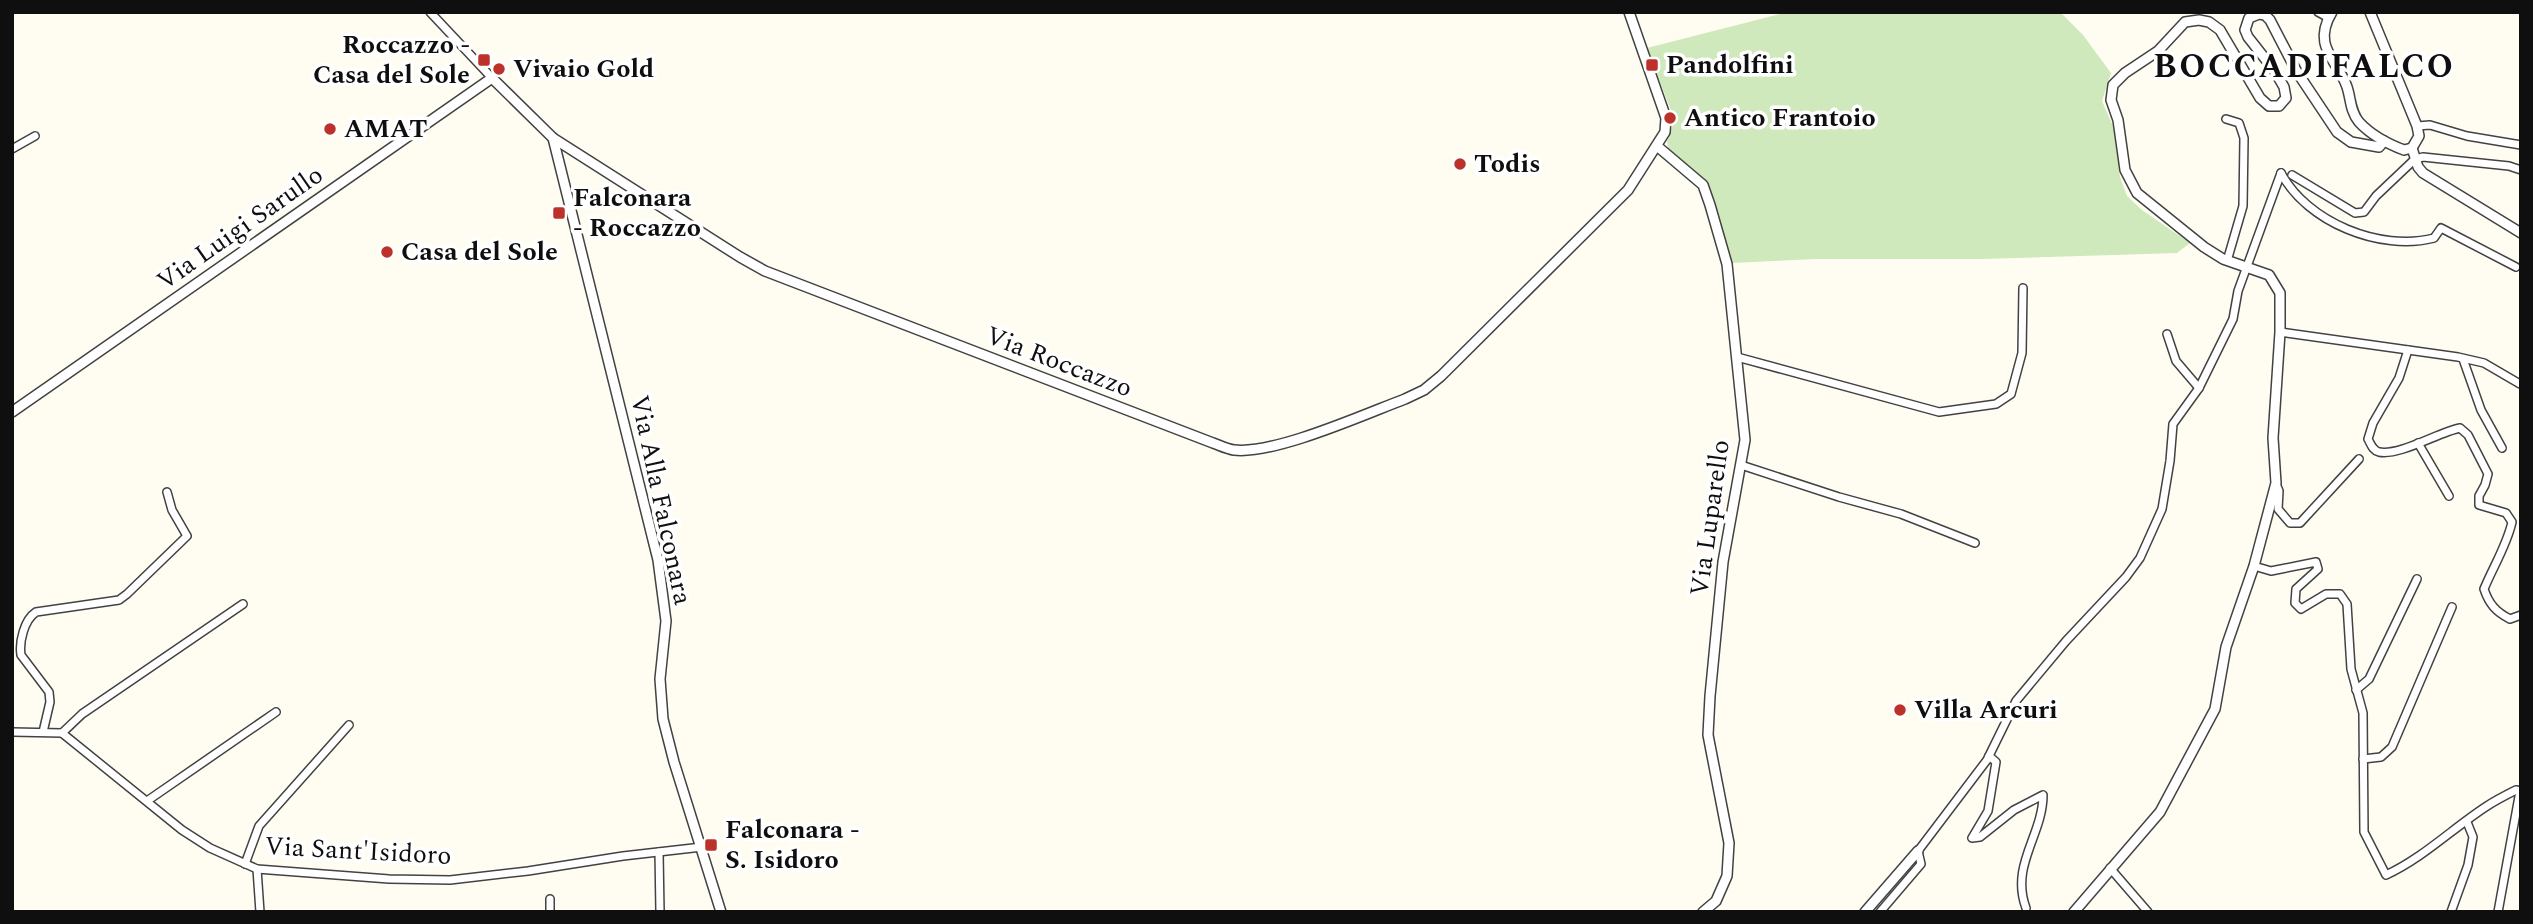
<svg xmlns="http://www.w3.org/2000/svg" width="2533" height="924" font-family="Spectral,serif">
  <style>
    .grass { fill: #cfe9bc }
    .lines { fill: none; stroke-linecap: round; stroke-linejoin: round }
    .minor-casing { stroke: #424242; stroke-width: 10 }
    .tertiary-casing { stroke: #424242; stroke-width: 12 }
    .minor { stroke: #fff; stroke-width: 7 }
    .tertiary { stroke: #fff; stroke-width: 9 }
    .poi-dot { fill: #bc322a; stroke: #fff; stroke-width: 2.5 }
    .labels { text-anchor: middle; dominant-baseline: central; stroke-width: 7; stroke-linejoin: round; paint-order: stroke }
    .poi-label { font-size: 26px; font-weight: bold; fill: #0f0f0f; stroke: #fff; text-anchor: start }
    .street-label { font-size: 26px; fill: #0f0f0f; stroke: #fff }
    .district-label { font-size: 33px; font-weight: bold; letter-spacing: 2px; fill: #0f0f0f; stroke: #fff }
  </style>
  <rect width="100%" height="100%" fill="#fffdf2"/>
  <!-- grass -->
  <path class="grass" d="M 1788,12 L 2060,12 L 2083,35 L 2111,73 L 2102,101 L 2113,126 L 2120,177 L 2127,196 L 2142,210 L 2190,243 L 2177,253 L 1983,259 L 1816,259 L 1732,263 L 1715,206 L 1703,179 L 1669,152 L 1667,142 L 1673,124 L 1672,113 L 1647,48 Z"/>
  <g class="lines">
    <!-- minor casing -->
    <g class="minor-casing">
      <g id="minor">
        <path d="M 430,12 L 492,78"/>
        <path d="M 2318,12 L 2329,18"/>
        <path d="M 2226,119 L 2239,123 L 2244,138 L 2243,206 L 2227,261"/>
        <path d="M 2417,126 L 2430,125 L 2467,136 L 2521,145"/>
        <path d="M 12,149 L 35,136"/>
        <path d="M 2281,173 C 2307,222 2380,252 2434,238 L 2441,228 L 2516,267"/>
        <path d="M 2292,175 L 2355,213 L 2364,212 L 2376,196 L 2415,159 L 2423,157 L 2509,166 L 2521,170"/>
        <path d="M 2280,332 L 2458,357 L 2484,363 L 2520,384"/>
        <path d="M 2167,334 L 2176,361 L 2199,388"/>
        <path d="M 2408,350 L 2399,378 L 2373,423 L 2368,439 C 2371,444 2372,450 2379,452 C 2400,456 2439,432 2460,428 L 2468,435 L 2488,474 L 2485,485 L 2479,496 L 2479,505 L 2506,513 L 2512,522 C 2507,545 2493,567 2484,589 C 2489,604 2496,612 2510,619 L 2521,615"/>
        <path d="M 1737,357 L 1939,412 L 1996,404 L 2011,394 L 2022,353 L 2023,288"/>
        <path d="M 2463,359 L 2481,410 L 2502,448"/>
        <path d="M 2418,443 L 2449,496"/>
        <path d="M 1741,465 L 1839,497 L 1901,514 L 1975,543"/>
        <path d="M 2276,484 L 2279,491 L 2278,509 L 2290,523 L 2300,523 L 2359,459"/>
        <path d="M 2254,566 L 2271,571 L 2316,562 L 2318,569 L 2296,589 L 2295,603 L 2301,609 L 2326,594 L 2340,594 L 2347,604 L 2351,669 L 2363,713 L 2364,832 L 2386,875 C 2423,858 2453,828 2487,806 C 2496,800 2506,795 2516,790 L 2521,791"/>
        <path d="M 2356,690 L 2369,679 L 2417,579"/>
        <path d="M 12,732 L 62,733 L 182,830 L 210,848 L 257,869 L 389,879 L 450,880 L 528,871 L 623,856 L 702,847"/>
        <path d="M 43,732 L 50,702 L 49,692 L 21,655 C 19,642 24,620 36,612 L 119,600 L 127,594 L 187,536 L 172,510 L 167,492"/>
        <path d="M 62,733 L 82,714 L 243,604"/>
        <path d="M 1989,756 L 1996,762 L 1988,811 L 1972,838 L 1980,837 L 2014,810 L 2043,795 C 2043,835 2010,865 2026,908"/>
        <path d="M 2363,759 L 2381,757 L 2392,747 L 2452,607"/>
        <path d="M 147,801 L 276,712"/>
        <path d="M 659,852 L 660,912"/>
        <path d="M 245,864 L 259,826 L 349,725"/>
        <path d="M 2110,868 L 2148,912"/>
        <path d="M 257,869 L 260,912"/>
        <path d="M 550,912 L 550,899"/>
        <path d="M 1880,912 L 1921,864 L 1918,851 L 1987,760 L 2016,701 L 2066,641 L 2126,577 L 2140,558 L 2162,509 L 2170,461 L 2173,424 L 2199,388 L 2233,319 L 2238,291 L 2281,173"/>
        <path d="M 2451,912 L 2468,865 L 2473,837 L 2467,822"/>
        <path d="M 2498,912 L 2520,791"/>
      </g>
    </g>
    <!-- tertiary casing -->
    <g class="tertiary-casing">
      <g id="tertiary">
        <path d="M 2332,12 C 2311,47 2338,60 2347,87 C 2351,99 2350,111 2359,122 C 2371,135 2388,144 2404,150 L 2412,148"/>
        <path d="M 2370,12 L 2417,126 L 2419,136 L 2412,148"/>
        <path d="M 553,138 L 658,560 L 666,621 L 660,679 L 663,719 L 674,762 L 721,912"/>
        <path d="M 1657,146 L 1703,185 L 1710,205 L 1727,264 L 1745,440 L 1723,562 L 1710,696 L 1708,735 L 1729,843 L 1727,876 L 1716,901 L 1703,912"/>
        <path d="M 2412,148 L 2418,167 L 2423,173 L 2521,233"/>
        <path d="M 12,412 L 492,78 L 553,138 L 740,257 L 765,271 L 1213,443 C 1219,445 1227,449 1234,450 C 1274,455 1365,414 1405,399 L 1424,390 L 1441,376 L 1628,190 L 1665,132 L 1666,118 L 1629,12"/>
        <path d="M 1865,912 L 1918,851"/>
        <path d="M 2074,912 L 2160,812 L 2215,709 L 2226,647 L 2254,566 L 2276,483 L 2273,438 L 2280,332 L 2280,293 L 2269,275 L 2223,259 L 2204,247 L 2137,193 L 2125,170 L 2118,120 L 2111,100 L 2113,85 L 2125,73 L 2158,51 L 2185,22 L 2199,20 L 2209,22 L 2220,30 L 2260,98 L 2269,106 L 2279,106 L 2286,98 L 2284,87 L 2274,70 L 2248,37 L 2245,30 L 2249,18 L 2259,14 L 2265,15 L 2270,20 L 2297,72 L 2337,132 L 2351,142 L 2379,147 L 2384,141"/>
      </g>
    </g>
    <!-- minor -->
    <use href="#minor" class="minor"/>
    <!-- tertiary -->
    <use href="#tertiary" class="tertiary"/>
  </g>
  <!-- markers -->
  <g class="poi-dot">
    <rect x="477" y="53" width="14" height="14" rx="3.5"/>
    <rect x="1645" y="58" width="14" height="14" rx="3.5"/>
    <circle cx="499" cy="69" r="7"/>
    <circle cx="1670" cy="118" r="7"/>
    <circle cx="330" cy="129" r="7"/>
    <circle cx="1460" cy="164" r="7"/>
    <rect x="552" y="206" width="14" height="14" rx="3.5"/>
    <circle cx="387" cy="252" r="7"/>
    <circle cx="1900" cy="710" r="7"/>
    <rect x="704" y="838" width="14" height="14" rx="3.5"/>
  </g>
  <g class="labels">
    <!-- poi labels -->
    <g class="poi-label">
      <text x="470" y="45" text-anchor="end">Roccazzo -<tspan x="470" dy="30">Casa del Sole</tspan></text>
      <text x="1666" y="65">Pandolfini</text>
      <text x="513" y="69">Vivaio Gold</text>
      <text x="1684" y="118">Antico Frantoio</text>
      <text x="344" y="129">AMAT</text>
      <text x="1474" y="164">Todis</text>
      <text x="573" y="198">Falconara<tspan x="573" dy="30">- Roccazzo</tspan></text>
      <text x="401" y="252">Casa del Sole</text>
      <text x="1914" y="710">Villa Arcuri</text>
      <text x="725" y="830">Falconara -<tspan x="725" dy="30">S. Isidoro</tspan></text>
    </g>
    <!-- street labels -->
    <g class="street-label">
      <text transform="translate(240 228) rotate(-35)">Via Luigi Sarullo</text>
      <text transform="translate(1059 362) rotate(21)">Via Roccazzo</text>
      <text transform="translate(661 500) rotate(78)">Via Alla Falconara</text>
      <text transform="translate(1710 518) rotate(-82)">Via Luparello</text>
      <text transform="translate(358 851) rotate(3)">Via Sant'Isidoro</text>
    </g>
    <!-- district labels -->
    <g class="district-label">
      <text x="2304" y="67">BOCCADIFALCO</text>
    </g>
  </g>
  <!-- border -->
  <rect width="2533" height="924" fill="none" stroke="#0f0f0f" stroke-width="28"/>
</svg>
